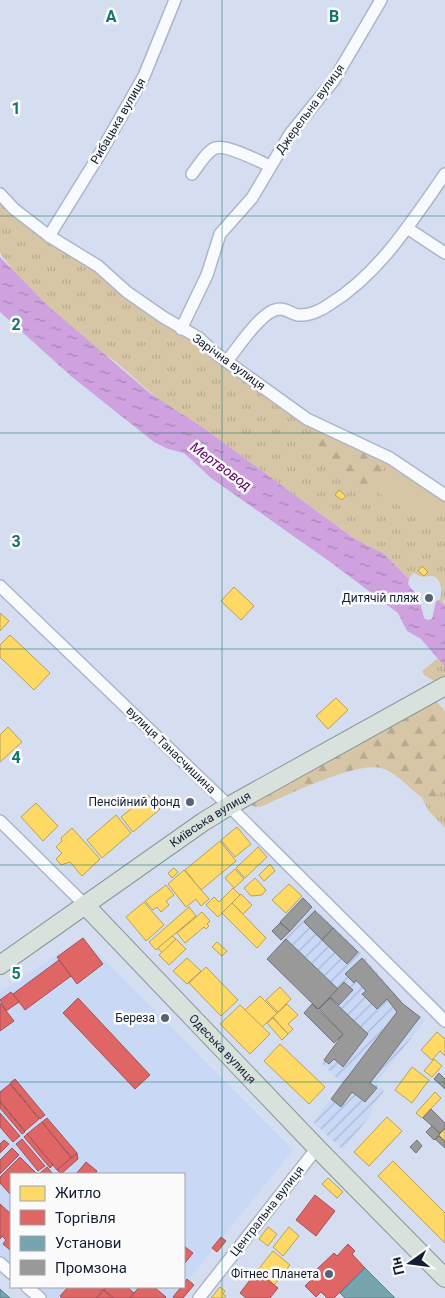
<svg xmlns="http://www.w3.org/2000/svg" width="445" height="1298" font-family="Roboto,sans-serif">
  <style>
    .built { fill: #c8d8f5 }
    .industrial { fill: url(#industrial-furrows) }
    .grass { fill: url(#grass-tufts) }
    .forest { fill: url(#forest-firs) }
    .garden { fill: #d7c6a6 }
    .water { fill: url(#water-ripples) }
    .homes { fill: #ffd966; stroke: #b8a157 }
    .shops { fill: #e06666; stroke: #a35157 }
    .public { fill: #76a5af; stroke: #597d8a }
    .industry { fill: #999; stroke: #71747b }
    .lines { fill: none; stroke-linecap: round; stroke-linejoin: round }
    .minor-casing { stroke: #adb6c9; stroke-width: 14 }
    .primary-casing { stroke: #879895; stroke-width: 20 }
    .minor { stroke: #f9fafd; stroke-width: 11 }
    .primary { stroke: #d8e1dc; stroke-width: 18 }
    .grid { fill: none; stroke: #0f766e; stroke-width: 1; stroke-opacity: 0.55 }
    .poi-dot { fill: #586276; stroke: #fbfbfb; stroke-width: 2 }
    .labels { text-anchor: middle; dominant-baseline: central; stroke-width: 5; stroke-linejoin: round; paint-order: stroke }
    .street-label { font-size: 12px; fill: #141f34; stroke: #fbfbfb }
    .poi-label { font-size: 12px; fill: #141f34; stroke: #fbfbfb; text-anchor: end }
    .water-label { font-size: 14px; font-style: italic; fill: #5e046a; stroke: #fbfbfb }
    .grid-label { font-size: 16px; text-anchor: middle; font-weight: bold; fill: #0f766e; stroke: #fbfbfb; stroke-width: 5; stroke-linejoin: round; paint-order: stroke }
  </style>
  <defs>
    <pattern id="industrial-furrows" width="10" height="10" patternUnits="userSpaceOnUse" patternTransform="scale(1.25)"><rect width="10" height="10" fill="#c8d8f5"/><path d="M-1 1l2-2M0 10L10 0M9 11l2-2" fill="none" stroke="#abb9d3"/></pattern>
    <pattern id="grass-tufts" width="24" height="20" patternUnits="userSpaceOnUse" patternTransform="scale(1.25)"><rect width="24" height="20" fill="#d7c6a6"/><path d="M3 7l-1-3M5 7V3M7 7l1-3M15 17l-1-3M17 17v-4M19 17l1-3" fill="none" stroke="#b8aa90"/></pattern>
    <pattern id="forest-firs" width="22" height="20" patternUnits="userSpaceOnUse" patternTransform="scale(1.25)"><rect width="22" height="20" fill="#d7c6a6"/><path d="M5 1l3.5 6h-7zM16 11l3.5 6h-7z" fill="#b8aa90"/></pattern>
    <pattern id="water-ripples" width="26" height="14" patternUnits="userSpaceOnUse" patternTransform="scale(1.25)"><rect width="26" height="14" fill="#cfa2df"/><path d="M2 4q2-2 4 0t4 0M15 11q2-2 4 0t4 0" fill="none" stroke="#a783b6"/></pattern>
  </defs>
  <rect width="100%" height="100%" fill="#d5def1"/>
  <!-- built -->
  <g class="built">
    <path d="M 83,938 L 293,1150 L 184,1285 L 184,1174 L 11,1174 L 11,1265 L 0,1255 L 0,992 Z"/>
    <path d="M 35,1287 L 182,1287 L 173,1298 L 48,1298 Z"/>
  </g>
  <!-- industrial -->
  <path class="industrial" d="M 303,897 L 359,951 L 404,1004 L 425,1020 L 376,1084 L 384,1091 L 371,1108 L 372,1113 L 343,1150 L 313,1122 L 342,1083 L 321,1063 L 343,1034 L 267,959 L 282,942 L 271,931 Z"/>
  <!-- grass -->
  <g class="grass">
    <path d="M 0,193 L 304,420 L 386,460 L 445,500 L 445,597 L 443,603 L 445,603 L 445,606 L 439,600 C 443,594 442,578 432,576 C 429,575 427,577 424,577 C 421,577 416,574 413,573 L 409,579 L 383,553 L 368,546 L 352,537 L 205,429 L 159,400 L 116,362 L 83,340 L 20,280 L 0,253 Z"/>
    <path d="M 438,658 L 445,667 L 445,692 L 434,681 L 424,675 L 422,671 Z"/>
    <path d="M 443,784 L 445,784 L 445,828 L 428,810 L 422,798 L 431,801 L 440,793 Z"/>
  </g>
  <!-- forest -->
  <g class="forest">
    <path d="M 323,434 L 327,434 L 341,444 L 371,456 L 380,462 L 383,473 C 377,485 364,499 349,487 C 345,483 341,477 336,473 C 332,469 327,468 322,465 C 312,457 313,440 323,434 Z"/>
    <path d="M 427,701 L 437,702 L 445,711 L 445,784 L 443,784 L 440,793 L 431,802 C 413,795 402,776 384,769 C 360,759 286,796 260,807 L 252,806 L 253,799 Z"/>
  </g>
  <!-- garden -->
  <path class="garden" d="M 389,466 L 445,502 L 430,525 L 374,490 Z"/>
  <!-- water -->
  <path class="water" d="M 0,257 L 48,306 L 151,394 L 205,429 L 352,537 L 368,546 L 383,553 L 409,579 L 408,583 C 410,588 413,590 416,594 C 420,601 422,610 424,618 L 427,620 L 432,619 L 436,601 L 439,600 L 445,606 L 445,667 L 421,639 L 407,631 L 398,613 L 333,564 L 211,478 L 184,453 L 168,449 L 154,442 L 72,377 L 0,312 Z"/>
  <!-- homes -->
  <g class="homes">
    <path d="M 339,490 L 346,496 L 342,500 L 335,495 Z"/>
    <path d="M 422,566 L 428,572 L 424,576 L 418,571 Z"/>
    <path d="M 234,587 L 254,606 L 241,620 L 221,601 Z"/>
    <path d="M 0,613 L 9,621 L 0,631 Z"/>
    <path d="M 10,635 L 50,673 L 34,690 L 0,657 L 0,645 Z"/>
    <path d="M 336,698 L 348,710 L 328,729 L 316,716 Z"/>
    <path d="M 8,727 L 22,742 L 0,762 L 0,735 Z"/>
    <path d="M 148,795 L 160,809 L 133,832 L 121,817 Z"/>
    <path d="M 36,803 L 58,826 L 43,841 L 21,817 Z"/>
    <path d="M 116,815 L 131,833 L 102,858 L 87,840 Z"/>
    <path d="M 237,827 L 251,844 L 235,857 L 221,840 Z"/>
    <path d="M 72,828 L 100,859 L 82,876 L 70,862 L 61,865 L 56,859 L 62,853 L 56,847 L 62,841 L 61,838 Z"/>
    <path d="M 220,841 L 236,861 L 201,890 L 185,870 Z"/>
    <path d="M 258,847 L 267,857 L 245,878 L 236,868 Z"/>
    <path d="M 270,864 L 275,871 L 264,881 L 259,875 Z"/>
    <path d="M 174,868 L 178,872 L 172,878 L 168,873 Z"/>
    <path d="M 235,869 L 244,879 L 234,888 L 225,878 Z"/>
    <path d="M 184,870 L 209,899 L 201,906 L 196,899 L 186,907 L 168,884 Z"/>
    <path d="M 255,878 L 266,890 L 262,895 L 251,896 L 244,888 Z"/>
    <path d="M 289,884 L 302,896 L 286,913 L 272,900 Z"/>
    <path d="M 166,885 L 174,895 L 166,901 L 169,905 L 161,912 L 157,907 L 153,910 L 145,901 Z"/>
    <path d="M 233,888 L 240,895 L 218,917 L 206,905 L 214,897 L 219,902 Z"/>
    <path d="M 241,894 L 252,905 L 243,914 L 232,903 Z"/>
    <path d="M 144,902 L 164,925 L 146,941 L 126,917 Z"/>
    <path d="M 232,903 L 266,938 L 257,948 L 222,913 Z"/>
    <path d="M 189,907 L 196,916 L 156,950 L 149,942 Z"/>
    <path d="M 202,912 L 210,921 L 207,924 L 209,926 L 206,929 L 204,927 L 185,943 L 177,933 Z"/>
    <path d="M 172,936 L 176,939 L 162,953 L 158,948 Z"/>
    <path d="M 176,939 L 186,949 L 169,965 L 159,955 Z"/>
    <path d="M 217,942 L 227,951 L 222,956 L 212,947 Z"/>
    <path d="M 187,958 L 201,971 L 187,984 L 173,971 Z"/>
    <path d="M 206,967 L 238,1000 L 221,1016 L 189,983 Z"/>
    <path d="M 280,987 L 291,999 L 278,1012 L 266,1000 Z"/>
    <path d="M 260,996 L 277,1013 L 262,1027 L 245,1010 Z"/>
    <path d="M 287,1004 L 298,1015 L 288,1024 L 293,1029 L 288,1034 L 273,1017 Z"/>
    <path d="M 240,1005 L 270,1034 L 250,1054 L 220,1024 Z"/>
    <path d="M 273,1018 L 288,1034 L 282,1040 L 267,1023 Z"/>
    <path d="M 437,1032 L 445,1039 L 445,1056 L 440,1051 L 432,1060 L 421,1050 Z"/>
    <path d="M 280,1044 L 325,1087 L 309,1104 L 264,1061 Z"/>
    <path d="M 434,1059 L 442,1066 L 432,1077 L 424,1071 Z"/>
    <path d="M 412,1067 L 429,1080 L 412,1103 L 395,1090 Z"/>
    <path d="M 435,1092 L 441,1098 L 422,1118 L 416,1113 Z"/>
    <path d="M 387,1117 L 402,1131 L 369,1166 L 354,1152 Z"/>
    <path d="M 445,1129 L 445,1141 L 439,1135 Z"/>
    <path d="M 393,1161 L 445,1213 L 445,1243 L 378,1176 Z"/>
    <path d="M 328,1178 L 343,1192 L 337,1198 L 322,1184 Z"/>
    <path d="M 268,1227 L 277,1234 L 268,1246 L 259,1239 Z"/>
    <path d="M 289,1227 L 299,1236 L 283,1256 L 273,1247 Z"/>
    <path d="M 273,1251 L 290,1265 L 274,1285 L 257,1271 Z"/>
    <path d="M 220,1287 L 225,1291 L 223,1294 L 226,1296 L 224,1298 L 211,1298 Z"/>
  </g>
  <!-- shops -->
  <g class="shops">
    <path d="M 83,938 L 103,964 L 77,984 L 57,957 Z"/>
    <path d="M 59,960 L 71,976 L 25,1010 L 13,994 Z"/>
    <path d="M 11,992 L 19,1002 L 6,1011 L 0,1000 Z"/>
    <path d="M 78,998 L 150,1075 L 135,1089 L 63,1013 Z"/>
    <path d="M 0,1003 L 14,1021 L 0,1031 Z"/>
    <path d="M 15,1079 L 45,1115 L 40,1119 L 10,1083 Z"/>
    <path d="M 10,1084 L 39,1119 L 25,1131 L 0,1101 L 0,1092 Z"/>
    <path d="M 0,1102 L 25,1132 L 22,1134 L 0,1108 Z"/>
    <path d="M 0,1113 L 20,1136 L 13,1142 L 0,1127 Z"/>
    <path d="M 47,1118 L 77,1153 L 72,1158 L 42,1122 Z"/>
    <path d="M 42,1122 L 71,1158 L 57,1170 L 27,1134 Z"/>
    <path d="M 27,1134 L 53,1165 L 50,1168 L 24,1137 Z"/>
    <path d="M 22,1139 L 45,1166 L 38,1171 L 16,1144 Z"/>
    <path d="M 4,1140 L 9,1144 L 0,1153 L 0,1144 Z"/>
    <path d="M 12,1148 L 19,1155 L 0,1174 L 0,1160 Z"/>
    <path d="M 77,1153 L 78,1159 L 61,1174 L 57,1170 Z"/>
    <path d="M 20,1157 L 37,1174 L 11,1174 L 11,1195 L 0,1183 L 0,1177 Z"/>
    <path d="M 86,1162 L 97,1171 L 95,1174 L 76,1174 Z"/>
    <path d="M 47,1167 L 53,1174 L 42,1174 L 40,1173 Z"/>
    <path d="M 315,1195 L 335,1211 L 316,1236 L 296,1220 Z"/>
    <path d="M 0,1204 L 11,1214 L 11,1249 L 10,1250 L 3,1244 L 6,1240 L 2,1236 L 0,1239 Z"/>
    <path d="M 221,1237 L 226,1241 L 217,1252 L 212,1248 Z"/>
    <path d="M 348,1244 L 355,1251 L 352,1254 L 365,1268 L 334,1298 L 327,1298 L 321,1292 L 316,1297 L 305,1286 L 319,1272 L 316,1270 L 334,1253 L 337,1256 Z"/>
    <path d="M 184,1246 L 193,1253 L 184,1264 Z"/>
    <path d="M 257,1271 L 278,1288 L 270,1298 L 246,1298 L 240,1293 Z"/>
    <path d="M 187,1279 L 194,1285 L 183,1298 L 175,1298 L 173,1297 L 181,1287 L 184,1287 L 184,1283 Z"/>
    <path d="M 68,1287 L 106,1287 L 96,1298 L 62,1298 L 60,1296 Z"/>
    <path d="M 106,1287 L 127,1287 L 134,1293 L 130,1298 L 114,1298 L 104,1290 Z"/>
    <path d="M 139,1287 L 154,1287 L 166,1297 L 165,1298 L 130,1298 Z"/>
    <path d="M 103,1290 L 113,1298 L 97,1298 Z"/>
  </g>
  <!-- public -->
  <g class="public">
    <path d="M 365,1268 L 395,1298 L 345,1298 L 340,1293 Z"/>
    <path d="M 0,1289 L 10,1298 L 0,1298 Z"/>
  </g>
  <!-- industry -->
  <g class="industry">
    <path d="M 303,898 L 312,907 L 290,931 L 280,922 Z"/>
    <path d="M 315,911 L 333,928 L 322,940 L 304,922 Z"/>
    <path d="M 280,923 L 290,931 L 281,940 L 272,931 Z"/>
    <path d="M 333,928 L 358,952 L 347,964 L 322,940 Z"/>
    <path d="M 286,939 L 338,989 L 318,1009 L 267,959 Z"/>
    <path d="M 362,958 L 403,1004 L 420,1017 L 370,1083 L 377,1088 L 365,1102 L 352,1092 L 341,1107 L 331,1099 L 397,1012 L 387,999 L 377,1009 L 362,994 L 366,991 L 356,980 L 354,983 L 345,974 Z"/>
    <path d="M 344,982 L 353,990 L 339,1005 L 330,997 Z"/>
    <path d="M 330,998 L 368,1034 L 343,1067 L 334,1059 L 329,1064 L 324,1060 L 343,1034 L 319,1009 Z"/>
    <path d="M 312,1004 L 343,1034 L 334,1043 L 304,1013 Z"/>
    <path d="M 439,1073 L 445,1079 L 445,1089 L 434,1079 Z"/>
    <path d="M 431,1109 L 445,1123 L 445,1128 L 440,1133 L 423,1118 Z"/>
    <path d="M 432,1126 L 440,1134 L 434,1140 L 426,1132 Z"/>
    <path d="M 439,1136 L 445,1142 L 445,1148 L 435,1139 Z"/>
    <path d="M 417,1140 L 422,1146 L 416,1153 L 410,1147 Z"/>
  </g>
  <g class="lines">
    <!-- minor casing -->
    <g class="minor-casing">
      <g id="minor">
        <path d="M 192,174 C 198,166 205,154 213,149 C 224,142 258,161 270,166"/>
        <path d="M 0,194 L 14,209 L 49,236 L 98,266 L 127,292 L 163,317 L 199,338 L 215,353 L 307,419 L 390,458 L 445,495"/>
        <path d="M 407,228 L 445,253"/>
        <path d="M 49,236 L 101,152 L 144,76 L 175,0"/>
        <path d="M 181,329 L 207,275 L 220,234 L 252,198 L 290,134 L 334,80 L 381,0"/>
        <path d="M 227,361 C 238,348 262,309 280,309 C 287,309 292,314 298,315 C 309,316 322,310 330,304 C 380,273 412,221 445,174"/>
        <path d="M 0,586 L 229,806 L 445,1021"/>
        <path d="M 0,821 L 85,905"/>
        <path d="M 0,1263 L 11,1273"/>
        <path d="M 27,1287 L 40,1298"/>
        <path d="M 199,1298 L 317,1148"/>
      </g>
    </g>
    <!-- primary casing -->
    <g class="primary-casing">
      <g id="primary">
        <path id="s1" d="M 85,905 L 317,1148 L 445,1278"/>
        <path id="s2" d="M 0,965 L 203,822 L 229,806 L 445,686"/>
      </g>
    </g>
    <!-- minor -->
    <use href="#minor" class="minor"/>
    <!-- primary -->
    <use href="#primary" class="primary"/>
  </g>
  <!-- grid -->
  <path class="grid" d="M 222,0 L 222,1298M 0,216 L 445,216M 0,433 L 445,433M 0,649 L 445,649M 0,865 L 445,865M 0,1082 L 445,1082"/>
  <!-- markers -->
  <g class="poi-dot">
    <circle cx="429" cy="598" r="5"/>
    <circle cx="190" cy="802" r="5"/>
    <circle cx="165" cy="1018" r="5"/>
    <circle cx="329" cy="1274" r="5"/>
  </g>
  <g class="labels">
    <!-- street labels -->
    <g class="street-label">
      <text transform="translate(310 109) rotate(-54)">Джерельна вулиця</text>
      <text transform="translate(118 121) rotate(-60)">Рибацька вулиця</text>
      <text transform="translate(229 362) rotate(36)">Зарічна вулиця</text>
      <text transform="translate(171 750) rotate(44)">вулиця Танасчишина</text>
      <text stroke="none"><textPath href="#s2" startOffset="256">Київська вулиця</textPath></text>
      <text stroke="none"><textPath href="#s1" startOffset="199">Одеська вулиця</textPath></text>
      <text transform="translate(267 1211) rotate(-52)">Центральна вулиця</text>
    </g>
    <!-- poi labels -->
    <g class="poi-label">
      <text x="419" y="598">Дитячій пляж</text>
      <text x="180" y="802">Пенсійний фонд</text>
      <text x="155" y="1018">Береза</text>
      <text x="319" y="1274">Фітнес Планета</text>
    </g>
    <!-- water labels -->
    <g class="water-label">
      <text transform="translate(221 466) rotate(36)">Мертвовод</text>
    </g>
  </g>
  <g class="grid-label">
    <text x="111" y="22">A</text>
    <text x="334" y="22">B</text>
    <text x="16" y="114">1</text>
    <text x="16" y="330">2</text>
    <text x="16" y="547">3</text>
    <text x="16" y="763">4</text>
    <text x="16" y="979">5</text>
  </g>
  <!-- legend -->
  <rect x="10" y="1173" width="175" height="115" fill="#fbfbfb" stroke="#9fa3ab"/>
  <rect x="20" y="1186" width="25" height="15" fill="#ffd966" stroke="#9fa3ab"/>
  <text x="55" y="1198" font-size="15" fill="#141f34">Житло</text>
  <rect x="20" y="1210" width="25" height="15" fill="#e06666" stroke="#9fa3ab"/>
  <text x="55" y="1223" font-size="15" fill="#141f34">Торгівля</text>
  <rect x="20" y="1236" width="25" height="15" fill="#76a5af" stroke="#9fa3ab"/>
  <text x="55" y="1248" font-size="15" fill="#141f34">Установи</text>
  <rect x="20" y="1260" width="25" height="15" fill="#999999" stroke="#9fa3ab"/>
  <text x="55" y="1273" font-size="15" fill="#141f34">Промзона</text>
  <!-- north arrow -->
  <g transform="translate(410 1263) rotate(256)" stroke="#fbfbfb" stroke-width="4" paint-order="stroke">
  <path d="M0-4L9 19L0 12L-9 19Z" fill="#141f34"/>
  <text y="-8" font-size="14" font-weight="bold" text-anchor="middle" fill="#141f34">Пн</text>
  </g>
</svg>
